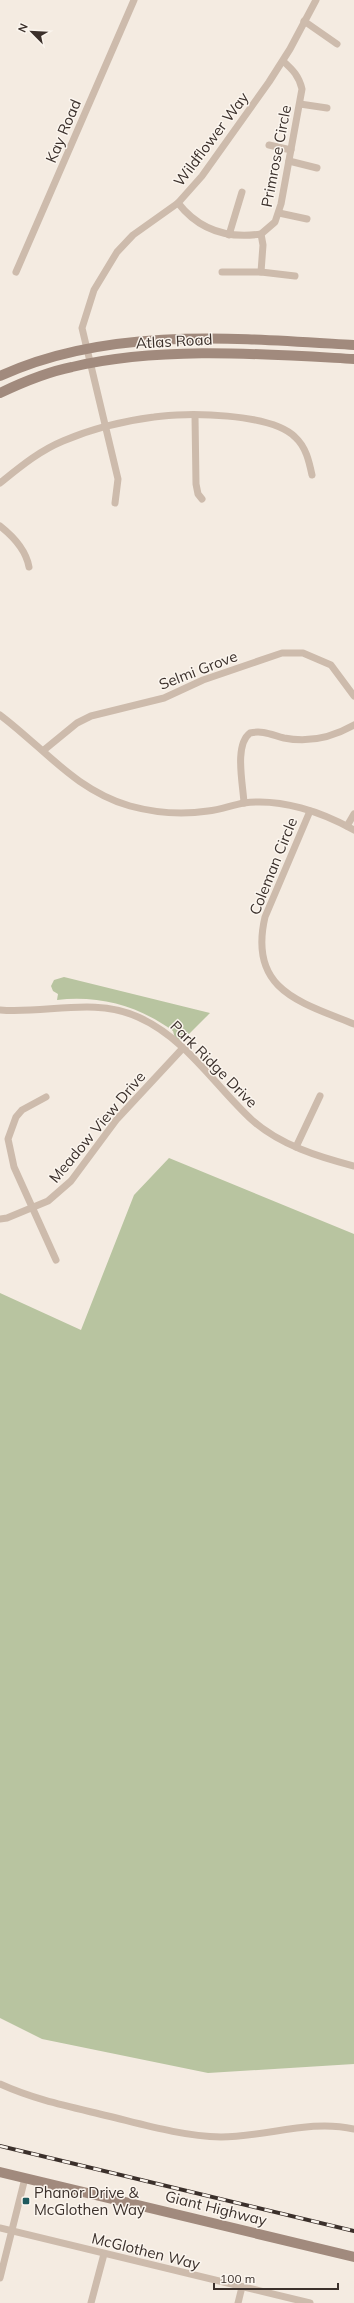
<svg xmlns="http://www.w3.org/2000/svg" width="354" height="2303" font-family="Mulish,sans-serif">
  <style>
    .green { fill: #b8c4a0 }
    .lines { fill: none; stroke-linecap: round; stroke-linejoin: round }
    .street { stroke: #cdbbac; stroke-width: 7 }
    .secondary { stroke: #a18a7d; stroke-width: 10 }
    .rail-casing { stroke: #3b302b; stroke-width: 4 }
    .rail { stroke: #fbf5ee; stroke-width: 2.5; stroke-dasharray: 8; stroke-linecap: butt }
    .poi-dot { fill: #1f5a5e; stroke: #fbf5ee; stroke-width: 1.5 }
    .labels { text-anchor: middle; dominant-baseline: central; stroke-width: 3; stroke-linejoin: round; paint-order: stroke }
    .street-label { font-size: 15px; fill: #3b302b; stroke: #fbf5ee }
    .poi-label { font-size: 15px; fill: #3b302b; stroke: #fbf5ee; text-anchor: start }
  </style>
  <rect width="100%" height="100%" fill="#f4ebe1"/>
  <!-- green -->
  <g class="green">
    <path d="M 64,977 L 210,1013 L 184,1039 L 176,1042 L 173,1031 C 139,1006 99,995 57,1000 L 58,994 L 53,991 L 51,986 L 54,980 Z"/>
    <path d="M 169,1158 L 354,1234 L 354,2064 L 208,2073 L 42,2039 L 0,2018 L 0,1293 L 81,1330 L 134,1195 Z"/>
  </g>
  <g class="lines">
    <!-- street -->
    <g class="street">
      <path d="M 304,21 L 337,44"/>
      <path d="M 300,104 L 327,108"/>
      <path d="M 269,145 L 291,150"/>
      <path d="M 289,161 L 317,168"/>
      <path d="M 178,203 C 199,230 227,239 261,234 L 275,222 L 281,204 L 302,89 C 299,76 293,70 283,61"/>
      <path d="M 279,213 L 307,219"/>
      <path d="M 261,234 L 263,245 L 261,272"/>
      <path d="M 229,235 L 242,192"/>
      <path d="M 16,272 L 134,0"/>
      <path d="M 222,272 L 261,272 L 295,276"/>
      <path d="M 195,416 L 196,484 L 198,494 L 202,499"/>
      <path d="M 0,483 C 20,467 39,451 63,441 C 91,429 123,421 154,417 C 186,412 271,413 295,437 C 306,447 309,461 312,475"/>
      <path d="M 115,503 L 118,479 L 82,328 L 94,290 L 117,252 L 133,235 L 178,203 L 202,176 L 269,82 L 290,49 L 316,0"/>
      <path d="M 0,526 C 14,537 26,550 29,567"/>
      <path d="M 0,715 C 44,748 75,790 130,806 C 156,813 182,815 208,811 C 220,810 232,805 244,803 C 281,798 322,812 354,830"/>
      <path d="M 44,750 L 77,723 L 91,716 L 164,698 L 203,680 L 282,653 L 303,653 L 331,665 L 354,696"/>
      <path d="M 244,803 C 243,784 234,745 250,733 C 263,730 272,735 284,738 C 309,743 333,737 354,725"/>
      <path d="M 310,811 L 265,917 C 248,990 300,1002 354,1024"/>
      <path d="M 347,826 L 354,814"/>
      <path d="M 0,1010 C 46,1014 94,997 138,1017 C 186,1038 215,1086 252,1120 C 280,1145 319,1157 354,1166"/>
      <path d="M 46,1097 L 22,1110 L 16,1117 L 8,1139 L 14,1167 L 56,1260"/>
      <path d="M 296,1147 L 320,1096"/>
      <path d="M 0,1219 L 7,1218 L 48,1201 L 71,1181 L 117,1119 L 183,1048"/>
      <path d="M 0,2084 C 35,2100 71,2107 108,2116 C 145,2125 182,2136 221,2137 C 266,2137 309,2119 354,2129"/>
      <path d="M 0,2228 L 310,2303"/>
      <path d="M 0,2278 L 25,2178"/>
      <path d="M 91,2303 L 104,2254"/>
      <path d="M 238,2303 L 242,2287"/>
    </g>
    <!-- secondary -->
    <g class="secondary">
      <path d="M 0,376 C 108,326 238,338 354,345"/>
      <path d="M 0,393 C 23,382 47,372 72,367 C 160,346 264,354 354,359"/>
      <path d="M 0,2172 L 354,2257"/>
    </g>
    <!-- rail casing -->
    <g class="rail-casing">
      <path id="rail" d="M 0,2146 L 354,2231"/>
    </g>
    <!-- rail -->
    <use href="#rail" class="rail"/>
  </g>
  <!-- markers -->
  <rect class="poi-dot" x="22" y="2197" width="8" height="8" rx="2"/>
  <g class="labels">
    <!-- street labels -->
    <g class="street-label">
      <text transform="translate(63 131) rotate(-67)">Kay Road</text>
      <text transform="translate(211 139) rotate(-53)">Wildflower Way</text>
      <text transform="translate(276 156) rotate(-79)">Primrose Circle</text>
      <text transform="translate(174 341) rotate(-3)">Atlas Road</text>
      <text transform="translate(198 670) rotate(-21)">Selmi Grove</text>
      <text transform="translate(273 866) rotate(-68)">Coleman Circle</text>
      <text transform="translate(214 1064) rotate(45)">Park Ridge Drive</text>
      <text transform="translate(97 1127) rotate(-50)">Meadow View Drive</text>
      <text transform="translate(216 2208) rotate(14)">Giant Highway</text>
      <text transform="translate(146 2251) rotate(14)">McGlothen Way</text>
    </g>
    <!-- poi labels -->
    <g class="poi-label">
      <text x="34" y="2192">Phanor Drive &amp;<tspan x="34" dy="17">McGlothen Way</tspan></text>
    </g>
  </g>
  <!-- north arrow -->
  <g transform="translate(32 32) rotate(294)" stroke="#fbf5ee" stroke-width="3" paint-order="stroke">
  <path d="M0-3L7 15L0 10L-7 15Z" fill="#3b302b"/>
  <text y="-6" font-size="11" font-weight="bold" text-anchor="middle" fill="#3b302b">N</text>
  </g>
  <!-- scale -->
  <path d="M214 2283v6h124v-6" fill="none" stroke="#3b302b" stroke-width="2"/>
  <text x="220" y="2283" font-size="12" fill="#3b302b" stroke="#fbf5ee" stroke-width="3" paint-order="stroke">100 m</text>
</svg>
